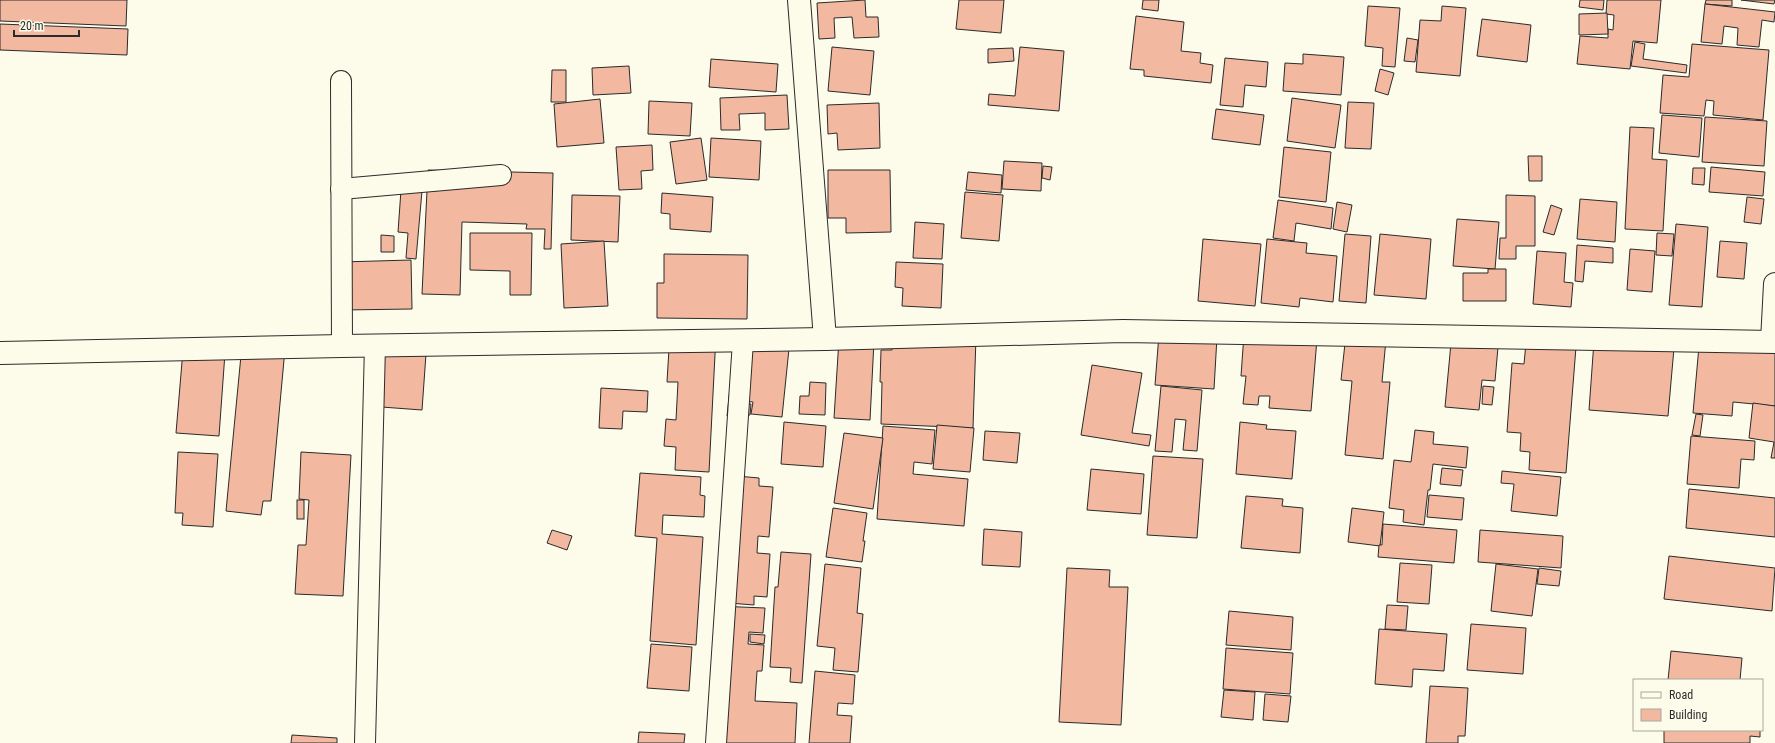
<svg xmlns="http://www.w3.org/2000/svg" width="1775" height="743" font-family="'Roboto Condensed',sans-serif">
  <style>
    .building { fill: #f2b8a0; stroke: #2b2b2b }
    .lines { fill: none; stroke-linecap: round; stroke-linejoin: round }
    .minor-casing { stroke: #2b2b2b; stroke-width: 22 }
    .tertiary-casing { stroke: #2b2b2b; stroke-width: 24 }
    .secondary-casing { stroke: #2b2b2b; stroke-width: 24 }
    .minor { stroke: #fdfbea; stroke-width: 20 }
    .tertiary { stroke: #fdfbea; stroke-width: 22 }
    .secondary { stroke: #fdfbea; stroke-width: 22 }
  </style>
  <rect width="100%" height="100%" fill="#fdfbea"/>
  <!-- building -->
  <g class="building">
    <path d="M 0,0 L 127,0 L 126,26 L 0,21 Z"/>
    <path d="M 865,0 L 866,17 L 878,17 L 879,37 L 854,38 L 852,17 L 834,18 L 835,38 L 819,39 L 817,3 Z"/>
    <path d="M 959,0 L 1004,0 L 1001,33 L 956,29 Z"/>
    <path d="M 1143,0 L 1159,0 L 1158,11 L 1142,9 Z"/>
    <path d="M 1580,0 L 1604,0 L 1603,10 L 1579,7 Z"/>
    <path d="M 1607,0 L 1661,0 L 1657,43 L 1633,41 L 1630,69 L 1577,64 L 1580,36 L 1608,38 L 1608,29 L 1613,30 L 1614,15 L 1606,14 Z"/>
    <path d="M 1706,0 L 1732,0 L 1732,6 L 1705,4 Z"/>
    <path d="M 1741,0 L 1775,0 L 1774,4 Z"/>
    <path d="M 1705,4 L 1775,12 L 1774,22 L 1762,20 L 1759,47 L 1737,45 L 1738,28 L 1724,26 L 1722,44 L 1701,42 Z"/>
    <path d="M 1368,6 L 1400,8 L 1395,67 L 1382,66 L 1383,48 L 1365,46 Z"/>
    <path d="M 1442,6 L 1466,8 L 1460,76 L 1416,72 L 1420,20 L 1441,21 Z"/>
    <path d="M 1607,13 L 1608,34 L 1579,35 L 1579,14 Z"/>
    <path d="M 1136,16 L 1184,22 L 1181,51 L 1201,53 L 1200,63 L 1213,65 L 1211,83 L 1144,76 L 1144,70 L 1130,69 Z"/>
    <path d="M 1482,19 L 1531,25 L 1527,62 L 1477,56 Z"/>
    <path d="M 0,24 L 128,29 L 127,55 L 0,50 Z"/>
    <path d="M 1407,38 L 1418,40 L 1415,62 L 1404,61 Z"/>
    <path d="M 1635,42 L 1645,44 L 1643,59 L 1687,65 L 1686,73 L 1631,66 Z"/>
    <path d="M 1692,44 L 1769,50 L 1763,120 L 1713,115 L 1714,101 L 1706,100 L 1704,116 L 1660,113 L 1663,75 L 1689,77 Z"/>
    <path d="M 832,47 L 874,51 L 870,95 L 828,91 Z"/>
    <path d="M 1020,47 L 1064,51 L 1059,111 L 988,105 L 989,94 L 1015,96 Z"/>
    <path d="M 1013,48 L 1014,61 L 988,63 L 988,49 Z"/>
    <path d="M 1303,54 L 1344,57 L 1341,95 L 1283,91 L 1285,63 L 1303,64 Z"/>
    <path d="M 1225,58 L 1268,62 L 1266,87 L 1245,85 L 1243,107 L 1220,105 Z"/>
    <path d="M 711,59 L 778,64 L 776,92 L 709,87 Z"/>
    <path d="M 629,66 L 631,93 L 593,95 L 592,68 Z"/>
    <path d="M 1380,69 L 1394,73 L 1388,95 L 1375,91 Z"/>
    <path d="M 552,70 L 566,70 L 566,102 L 551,102 Z"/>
    <path d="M 787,95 L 789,129 L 765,130 L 765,113 L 739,114 L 740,130 L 721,130 L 720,98 Z"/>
    <path d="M 1292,98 L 1341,105 L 1335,148 L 1287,141 Z"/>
    <path d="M 600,99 L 604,143 L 557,147 L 554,104 Z"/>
    <path d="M 649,101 L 692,103 L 690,136 L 648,134 Z"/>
    <path d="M 1348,102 L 1374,103 L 1371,149 L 1345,148 Z"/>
    <path d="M 879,103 L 880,148 L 838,150 L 837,133 L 828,134 L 827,105 Z"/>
    <path d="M 1216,109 L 1264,115 L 1260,145 L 1212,139 Z"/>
    <path d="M 1662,115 L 1702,118 L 1699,157 L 1659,153 Z"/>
    <path d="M 1705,117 L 1767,121 L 1764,166 L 1702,162 Z"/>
    <path d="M 1630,127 L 1654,128 L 1652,159 L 1667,160 L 1663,231 L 1625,229 Z"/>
    <path d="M 701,138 L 707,180 L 676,184 L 670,142 Z"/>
    <path d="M 711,138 L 761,141 L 759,180 L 709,177 Z"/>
    <path d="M 652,145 L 653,170 L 641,171 L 642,189 L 619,190 L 616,147 Z"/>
    <path d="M 1284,147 L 1331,152 L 1326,202 L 1279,197 Z"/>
    <path d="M 1528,156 L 1542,156 L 1542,181 L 1529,181 Z"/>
    <path d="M 1004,161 L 1042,163 L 1041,191 L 1002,189 Z"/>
    <path d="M 1043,166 L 1052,167 L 1050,180 L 1042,178 Z"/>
    <path d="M 1711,167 L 1765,172 L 1763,196 L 1709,192 Z"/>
    <path d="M 1693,168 L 1705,168 L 1704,185 L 1692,184 Z"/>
    <path d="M 428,170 L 553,173 L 551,249 L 544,249 L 545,229 L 526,229 L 527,224 L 462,222 L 460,295 L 422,294 Z"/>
    <path d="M 828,170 L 890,170 L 891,232 L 846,233 L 846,218 L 828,218 Z"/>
    <path d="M 968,172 L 1002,175 L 1001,193 L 966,190 Z"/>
    <path d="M 401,190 L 422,191 L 416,259 L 406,258 L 408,233 L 398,232 Z"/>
    <path d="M 965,192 L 1003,195 L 999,241 L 961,238 Z"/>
    <path d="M 662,193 L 713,197 L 711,232 L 670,229 L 670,214 L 661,213 Z"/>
    <path d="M 572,195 L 620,196 L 618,242 L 571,240 Z"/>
    <path d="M 1506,195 L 1535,196 L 1535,246 L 1516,246 L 1516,259 L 1499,259 L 1500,238 L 1506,238 Z"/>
    <path d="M 1747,197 L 1764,199 L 1761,224 L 1744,222 Z"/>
    <path d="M 1580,199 L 1617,202 L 1615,242 L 1577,239 Z"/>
    <path d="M 1278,200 L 1333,208 L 1331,229 L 1296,223 L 1294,241 L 1273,238 Z"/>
    <path d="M 1337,202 L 1352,205 L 1347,232 L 1333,229 Z"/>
    <path d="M 1551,205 L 1562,209 L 1554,235 L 1543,232 Z"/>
    <path d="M 1457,219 L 1499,222 L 1495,269 L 1453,266 Z"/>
    <path d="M 915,222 L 944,224 L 942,259 L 913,258 Z"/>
    <path d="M 1676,224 L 1708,227 L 1702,307 L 1669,305 Z"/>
    <path d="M 470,233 L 532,233 L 531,295 L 510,295 L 510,271 L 470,270 Z"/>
    <path d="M 1657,233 L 1674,234 L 1672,256 L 1656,255 Z"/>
    <path d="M 1345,234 L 1371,236 L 1366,303 L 1339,301 Z"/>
    <path d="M 1380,234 L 1431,239 L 1426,299 L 1374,295 Z"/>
    <path d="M 381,235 L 394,236 L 394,252 L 381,252 Z"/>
    <path d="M 1203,239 L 1261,244 L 1255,306 L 1198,301 Z"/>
    <path d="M 1267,239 L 1307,243 L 1306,253 L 1337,256 L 1333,302 L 1300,298 L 1299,307 L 1261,303 Z"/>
    <path d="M 604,241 L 608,306 L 564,308 L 561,244 Z"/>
    <path d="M 1720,241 L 1747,243 L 1744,279 L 1717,277 Z"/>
    <path d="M 1577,245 L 1613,248 L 1613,263 L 1585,261 L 1583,282 L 1575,281 Z"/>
    <path d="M 1630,249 L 1655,251 L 1652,292 L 1627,290 Z"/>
    <path d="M 1537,251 L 1566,253 L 1564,282 L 1573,283 L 1571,307 L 1533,304 Z"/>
    <path d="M 664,254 L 748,255 L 747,319 L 657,318 L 657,283 L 664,283 Z"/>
    <path d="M 411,260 L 412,309 L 342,310 L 341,262 Z"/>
    <path d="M 896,262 L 943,264 L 941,308 L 902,306 L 903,288 L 895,287 Z"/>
    <path d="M 1488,269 L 1506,269 L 1506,301 L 1463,301 L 1463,273 L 1488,273 Z"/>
    <path d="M 1347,325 L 1387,329 L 1382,382 L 1390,382 L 1383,459 L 1345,455 L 1352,381 L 1341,380 Z"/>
    <path d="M 670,332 L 716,335 L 709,472 L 675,470 L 676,447 L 664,446 L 666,419 L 676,420 L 678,382 L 667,382 Z"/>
    <path d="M 736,333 L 790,339 L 782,417 L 751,414 L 753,402 L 742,401 L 741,417 L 727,416 Z"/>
    <path d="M 1159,334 L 1217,337 L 1214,389 L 1155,385 Z"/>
    <path d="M 1244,334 L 1317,339 L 1311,411 L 1269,408 L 1270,396 L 1259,396 L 1258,405 L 1243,404 L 1246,376 L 1241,376 Z"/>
    <path d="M 893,335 L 976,337 L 973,428 L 881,424 L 882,382 L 880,382 L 881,350 L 892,350 Z"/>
    <path d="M 839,339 L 874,341 L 870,420 L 834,418 Z"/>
    <path d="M 1594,341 L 1674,348 L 1668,416 L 1589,410 Z"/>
    <path d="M 1451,343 L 1498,347 L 1495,381 L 1482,380 L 1479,410 L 1445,407 Z"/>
    <path d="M 1526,343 L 1576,347 L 1566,473 L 1529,470 L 1530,452 L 1520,451 L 1521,433 L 1507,432 L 1512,363 L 1524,364 Z"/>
    <path d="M 242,345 L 285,349 L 271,501 L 263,501 L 261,515 L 226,511 Z"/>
    <path d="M 1699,346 L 1775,352 L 1775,406 L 1733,402 L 1732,416 L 1693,413 Z"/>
    <path d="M 372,349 L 426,354 L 422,410 L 368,406 Z"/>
    <path d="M 183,350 L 225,353 L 219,436 L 176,433 Z"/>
    <path d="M 1092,365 L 1142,373 L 1132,433 L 1151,435 L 1149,446 L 1081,435 Z"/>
    <path d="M 810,382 L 826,383 L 825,415 L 799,414 L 800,396 L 809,396 Z"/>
    <path d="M 1161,386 L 1202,390 L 1197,451 L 1183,450 L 1186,420 L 1175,419 L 1172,452 L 1155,451 Z"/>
    <path d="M 1483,386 L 1494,387 L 1492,405 L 1482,404 Z"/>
    <path d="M 601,388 L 648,391 L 647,412 L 623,411 L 622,429 L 599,428 Z"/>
    <path d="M 1753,403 L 1775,406 L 1775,458 L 1771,458 L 1774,442 L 1749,438 Z"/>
    <path d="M 744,404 L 751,404 L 750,415 L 743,415 Z"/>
    <path d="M 1696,414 L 1703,415 L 1700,436 L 1692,435 Z"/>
    <path d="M 784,422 L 826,426 L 823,467 L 781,464 Z"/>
    <path d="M 1240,422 L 1267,425 L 1266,429 L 1296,431 L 1292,479 L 1236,474 Z"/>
    <path d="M 937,425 L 974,428 L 970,472 L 933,469 Z"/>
    <path d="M 883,426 L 935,430 L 932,464 L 914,462 L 913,474 L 968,479 L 964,526 L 877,519 Z"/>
    <path d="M 1415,430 L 1434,432 L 1433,444 L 1468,447 L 1466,468 L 1433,464 L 1430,490 L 1428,490 L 1424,525 L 1403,522 L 1404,510 L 1389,508 L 1394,460 L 1411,462 Z"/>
    <path d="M 985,431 L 1020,433 L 1017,463 L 983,460 Z"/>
    <path d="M 844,433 L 883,438 L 873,509 L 834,503 Z"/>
    <path d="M 1691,436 L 1755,441 L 1754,460 L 1741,459 L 1739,488 L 1687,484 Z"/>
    <path d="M 178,452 L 218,454 L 213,527 L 182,525 L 183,513 L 175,513 Z"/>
    <path d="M 301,452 L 351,455 L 343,596 L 295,594 L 298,545 L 306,545 L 309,500 L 299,499 Z"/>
    <path d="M 1153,456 L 1203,459 L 1197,538 L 1147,535 Z"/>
    <path d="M 1442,468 L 1463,470 L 1461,486 L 1440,484 Z"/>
    <path d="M 1091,469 L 1144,474 L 1141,514 L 1087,510 Z"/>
    <path d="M 1502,471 L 1561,477 L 1557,516 L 1511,511 L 1514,484 L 1501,483 Z"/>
    <path d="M 640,473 L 701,477 L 700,495 L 705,496 L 704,517 L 663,515 L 662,534 L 703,537 L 696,645 L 650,641 L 657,538 L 635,536 Z"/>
    <path d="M 726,475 L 759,478 L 759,486 L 773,487 L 769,537 L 758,536 L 757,553 L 770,554 L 767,597 L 754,596 L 754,605 L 716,602 Z"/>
    <path d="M 1689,489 L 1775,498 L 1775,537 L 1686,528 Z"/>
    <path d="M 1429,495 L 1464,498 L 1462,520 L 1427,517 Z"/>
    <path d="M 1246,496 L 1283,499 L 1282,506 L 1303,508 L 1300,553 L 1241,548 Z"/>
    <rect x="297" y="500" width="7" height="19"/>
    <path d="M 833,508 L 867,513 L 863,541 L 865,541 L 862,562 L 826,557 Z"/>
    <path d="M 1352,508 L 1384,512 L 1380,546 L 1348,542 Z"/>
    <path d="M 1383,524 L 1457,530 L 1454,563 L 1378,557 L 1379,545 L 1382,545 Z"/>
    <path d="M 984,529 L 1022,532 L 1020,567 L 982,565 Z"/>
    <path d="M 552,530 L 572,536 L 567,550 L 547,543 Z"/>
    <path d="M 1480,530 L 1563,536 L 1561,568 L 1478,562 Z"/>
    <path d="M 781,552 L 811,554 L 802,683 L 790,682 L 791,668 L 770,667 L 775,587 L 778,587 Z"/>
    <path d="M 1669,556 L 1775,568 L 1772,611 L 1664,599 Z"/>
    <path d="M 1400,563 L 1432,565 L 1429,604 L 1397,602 Z"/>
    <path d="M 825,564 L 861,568 L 857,613 L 863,614 L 858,672 L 833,670 L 835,648 L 817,646 Z"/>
    <path d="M 1496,564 L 1538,569 L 1532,616 L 1491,611 Z"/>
    <path d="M 1067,568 L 1110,570 L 1109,587 L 1128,587 L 1121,725 L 1059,722 Z"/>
    <path d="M 1539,568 L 1561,571 L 1559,586 L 1537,584 Z"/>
    <path d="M 1387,605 L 1408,606 L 1406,630 L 1385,629 Z"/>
    <path d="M 716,606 L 765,608 L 763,633 L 749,632 L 748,644 L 764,645 L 762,671 L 757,671 L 755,701 L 797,703 L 795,743 L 708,743 Z"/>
    <path d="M 1229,611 L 1293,617 L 1291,650 L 1226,645 Z"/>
    <path d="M 1471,624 L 1526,628 L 1523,674 L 1467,670 Z"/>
    <path d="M 1379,629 L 1447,634 L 1444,671 L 1413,669 L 1412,687 L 1375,684 Z"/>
    <path d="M 750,634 L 765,635 L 764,644 L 750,642 Z"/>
    <path d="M 651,644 L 692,647 L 689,691 L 647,688 Z"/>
    <path d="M 1226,648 L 1293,653 L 1290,694 L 1223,689 Z"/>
    <path d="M 1671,651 L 1742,658 L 1740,680 L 1668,680 Z"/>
    <path d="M 815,671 L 855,675 L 853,704 L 838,703 L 837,715 L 852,716 L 850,743 L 809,743 Z"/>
    <path d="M 1430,686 L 1468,688 L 1465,736 L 1458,736 L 1458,743 L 1426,743 Z"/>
    <path d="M 1224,690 L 1255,692 L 1253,720 L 1221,717 Z"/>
    <path d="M 1265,694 L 1291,696 L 1288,722 L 1263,720 Z"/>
    <path d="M 1664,730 L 1760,730 L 1760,737 L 1750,736 L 1750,743 L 1664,743 Z"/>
    <path d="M 639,732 L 685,734 L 684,743 L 638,743 Z"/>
    <path d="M 292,735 L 337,738 L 337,743 L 291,743 Z"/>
  </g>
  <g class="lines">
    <!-- minor casing -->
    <g class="minor-casing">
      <g id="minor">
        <path d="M 341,81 L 342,346"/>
        <path d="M 341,189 L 501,175"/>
        <path d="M 365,743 L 375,345"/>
        <path d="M 716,743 L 743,341"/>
      </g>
    </g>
    <!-- tertiary casing -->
    <g class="tertiary-casing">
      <g id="tertiary">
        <path d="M 799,0 L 825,339"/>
        <path d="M 1772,341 L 1775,284"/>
      </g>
    </g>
    <!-- secondary casing -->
    <g class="secondary-casing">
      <path id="secondary" d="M 0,353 L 342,346 L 825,339 L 1123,331 L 1775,342"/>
    </g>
    <!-- minor -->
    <use href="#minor" class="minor"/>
    <!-- tertiary -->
    <use href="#tertiary" class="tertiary"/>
    <!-- secondary -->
    <use href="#secondary" class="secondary"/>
  </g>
  <!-- legend -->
  <rect x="1633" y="679" width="130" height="52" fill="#fdfbea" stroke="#a9a89e"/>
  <rect x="1641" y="692" width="20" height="6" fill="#fdfbea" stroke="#a9a89e"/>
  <text x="1669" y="699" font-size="12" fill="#2b2b2b">Road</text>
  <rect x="1641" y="709" width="20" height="12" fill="#f2b8a0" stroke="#a9a89e"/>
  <text x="1669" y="719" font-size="12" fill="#2b2b2b">Building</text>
  <!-- scale -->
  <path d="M14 30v6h65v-6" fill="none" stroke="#2b2b2b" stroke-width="2"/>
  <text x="20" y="30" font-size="12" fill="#2b2b2b" stroke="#fdfbea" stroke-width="3" paint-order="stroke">20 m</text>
</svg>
